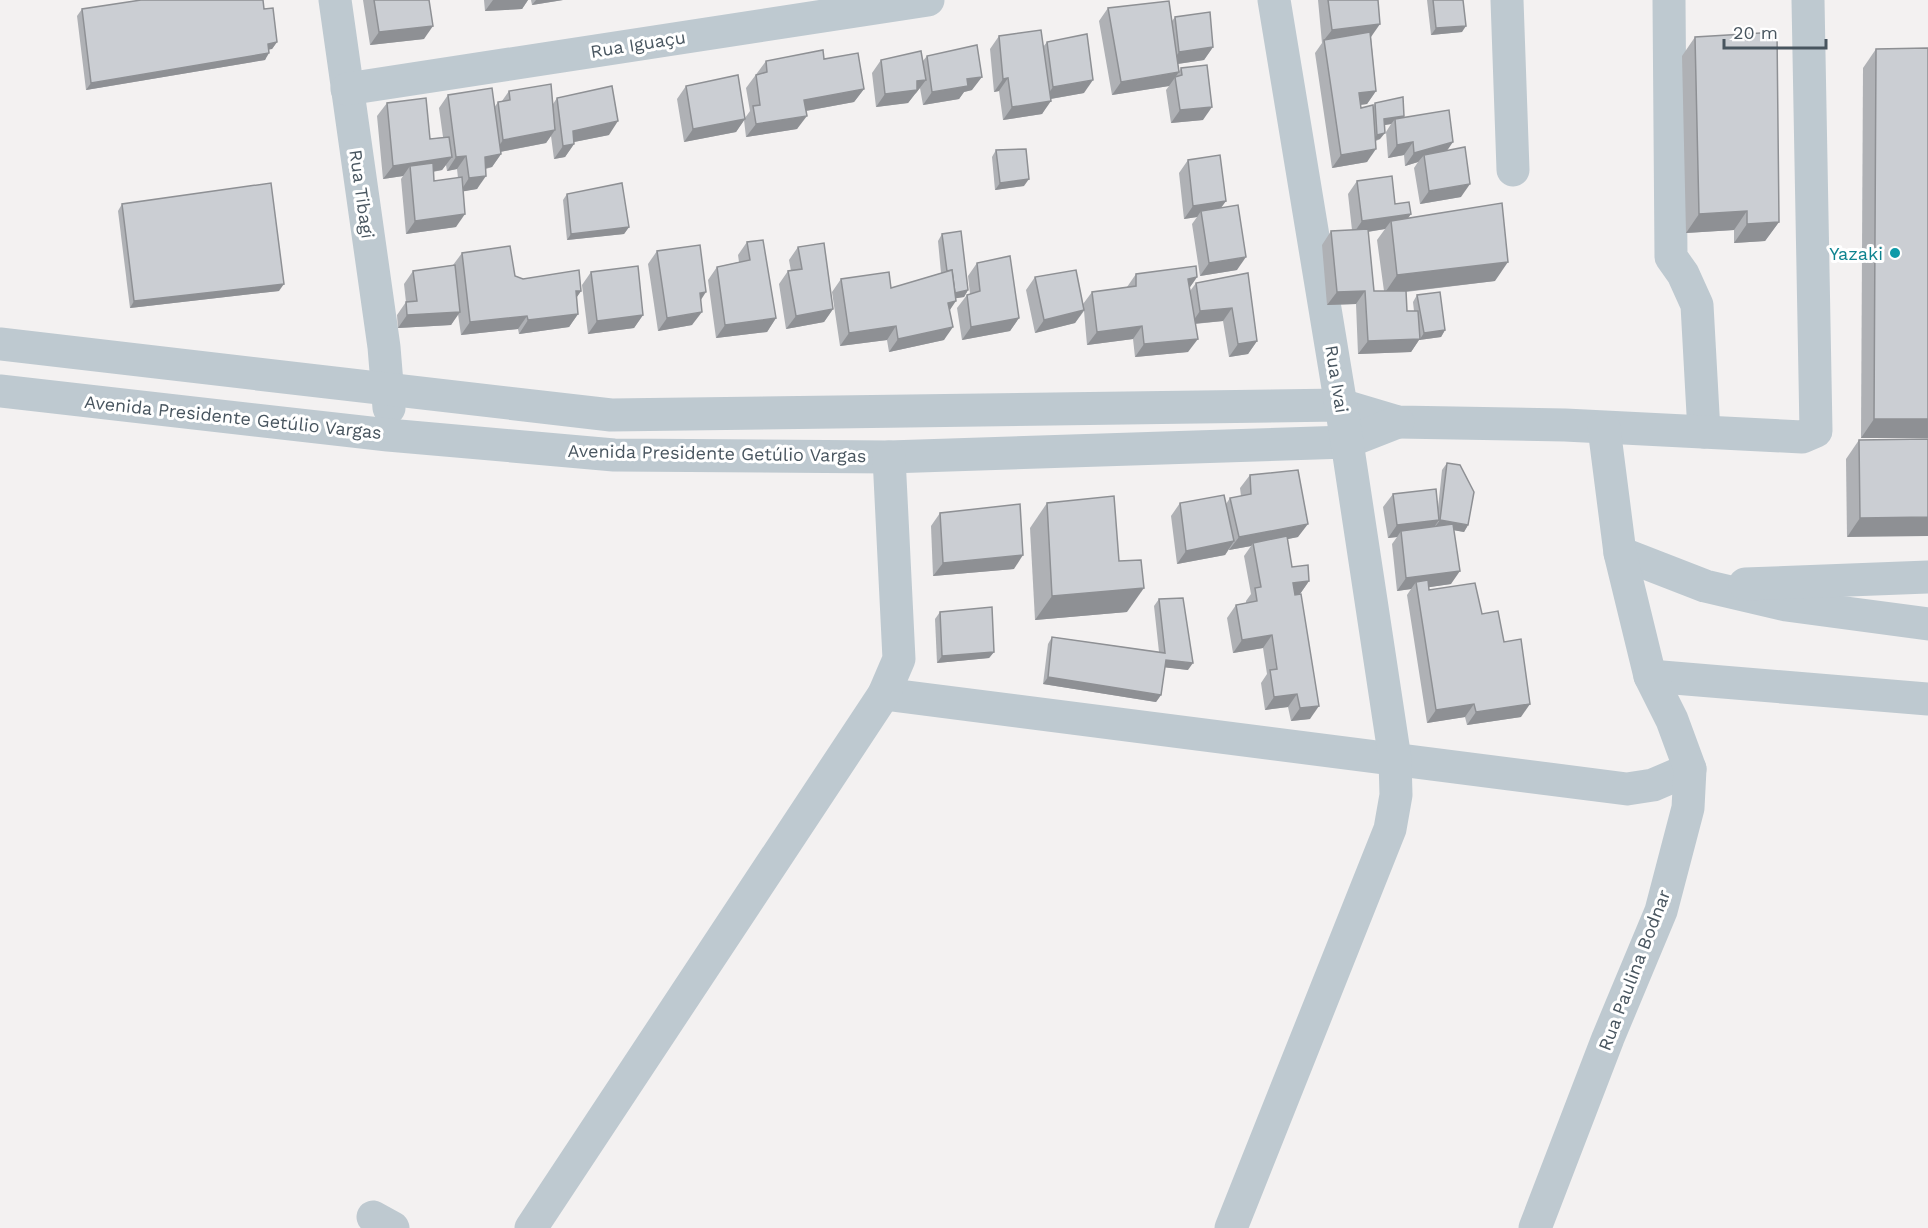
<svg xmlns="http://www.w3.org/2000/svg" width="1928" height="1228" font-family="'Work Sans',sans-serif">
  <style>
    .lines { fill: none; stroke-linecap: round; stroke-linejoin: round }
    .minor { stroke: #bec9d0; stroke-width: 33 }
    .wall { fill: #afb1b5; fill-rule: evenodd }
    .shaded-wall { fill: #8e9094 }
    .building { fill: #cbced3; stroke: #8e9094; stroke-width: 1.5 }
    .culture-dot { fill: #0f9aa8; stroke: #fff; stroke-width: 2 }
    .labels { text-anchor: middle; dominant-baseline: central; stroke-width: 6; stroke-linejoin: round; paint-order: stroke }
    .street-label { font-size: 18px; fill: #48555f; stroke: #fff }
    .culture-label { font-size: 18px; fill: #0d838f; stroke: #fff; text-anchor: end }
  </style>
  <rect width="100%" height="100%" fill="#f3f1f1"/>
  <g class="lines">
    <!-- minor -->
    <g class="minor">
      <path d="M 335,0 L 384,347 L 389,408"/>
      <path d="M 1507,0 L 1513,170"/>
      <path d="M 1669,0 L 1671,257 L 1683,274 L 1697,305 L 1704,432"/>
      <path d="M 347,89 L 928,0"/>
      <path d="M 0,344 L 611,415 L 1341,405 L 1398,422 L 1565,425 L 1802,437 L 1816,431 L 1808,0"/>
      <path d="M 0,391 L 388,435 L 614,455 L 889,457 L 1347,442 L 1398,422"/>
      <path d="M 1620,553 L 1705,586 L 1786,605 L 1928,624"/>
      <path d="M 1745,584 L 1928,577"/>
      <path d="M 1650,676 L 1928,699"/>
      <path d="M 884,694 L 1627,789 L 1653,785 L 1690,769"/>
      <path d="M 373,1217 L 393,1228"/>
      <path d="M 531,1228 L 884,694 L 899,659 L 889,457"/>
      <path d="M 1231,1228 L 1390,829 L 1396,795 L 1395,759 L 1347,442 L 1274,0"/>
      <path d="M 1535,1228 L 1608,1038 L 1661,911 L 1688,808 L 1690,769 L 1672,720 L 1650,676 L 1620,553 L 1604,428"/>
    </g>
  </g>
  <!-- wall -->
  <g class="wall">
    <path d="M 363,0 L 429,0 L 424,39 L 370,45 Z"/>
    <path d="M 484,0 L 528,0 L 522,9 L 485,11 Z"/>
    <path d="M 531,0 L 563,0 L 532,5 Z"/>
    <path d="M 1318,0 L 1378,0 L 1371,37 L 1376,91 L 1367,104 L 1360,105 L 1361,108 L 1373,107 L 1375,103 L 1404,116 L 1402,118 L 1447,151 L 1461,197 L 1420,204 L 1414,168 L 1418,162 L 1405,166 L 1404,155 L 1388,158 L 1386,132 L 1391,124 L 1384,125 L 1380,139 L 1376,141 L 1367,162 L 1332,168 L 1315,53 L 1322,43 Z"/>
    <path d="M 1427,0 L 1463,0 L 1462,32 L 1431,35 Z"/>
    <path d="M 1108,8 L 1172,21 L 1175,17 L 1213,47 L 1204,60 L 1178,64 L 1179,72 L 1181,68 L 1203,120 L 1171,123 L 1166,90 L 1169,86 L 1112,95 L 1099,21 Z"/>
    <path d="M 82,9 L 277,42 L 272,49 L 269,49 L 265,60 L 86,90 L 77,16 Z"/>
    <path d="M 999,36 L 1043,47 L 1047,42 L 1084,93 L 1051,99 L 1042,114 L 1003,120 L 999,91 L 994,92 L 990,49 Z"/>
    <path d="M 1695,37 L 1779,222 L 1765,241 L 1734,243 L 1734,230 L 1686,233 L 1682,56 Z"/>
    <path d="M 1876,49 L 1928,438 L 1861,438 L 1863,68 Z"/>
    <path d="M 927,56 L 972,90 L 964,92 L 959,99 L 923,105 L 920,88 L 916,93 L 915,94 L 908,103 L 876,107 L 872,73 L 881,60 L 922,62 Z"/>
    <path d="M 824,59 L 864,89 L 854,102 L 806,111 L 797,129 L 746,137 L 744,120 L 736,132 L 684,142 L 677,99 L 686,86 L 745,118 L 750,111 L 746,88 L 766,61 Z"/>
    <path d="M 509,91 L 553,104 L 557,98 L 609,135 L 574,142 L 574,144 L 565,157 L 554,159 L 551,136 L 546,143 L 500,152 L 501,154 L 492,167 L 486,169 L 477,189 L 463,191 L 456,227 L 406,234 L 401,179 L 403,176 L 383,179 L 377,116 L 387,103 L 430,139 L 443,137 L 439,108 L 448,95 L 494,108 L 498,102 L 502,101 ZM 446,165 L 447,171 L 457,169 L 458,178 L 434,181 L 433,172 L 442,170 Z"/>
    <path d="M 996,150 L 1024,186 L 995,190 L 992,157 Z"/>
    <path d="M 1188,160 L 1226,201 L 1221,208 L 1237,270 L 1200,276 L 1192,224 L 1197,217 L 1184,219 L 1179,173 Z"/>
    <path d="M 1357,181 L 1395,204 L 1408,218 L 1495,281 L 1406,292 L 1407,311 L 1414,311 L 1413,302 L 1417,295 L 1445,330 L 1441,337 L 1419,340 L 1411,352 L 1358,354 L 1356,304 L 1327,305 L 1322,245 L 1331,231 L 1352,230 L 1348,194 ZM 1385,229 L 1377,240 L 1384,291 L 1374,291 L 1368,232 Z"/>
    <path d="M 567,194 L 629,227 L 624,234 L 567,240 L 563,200 Z"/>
    <path d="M 122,204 L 279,291 L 130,308 L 118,211 Z"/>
    <path d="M 942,234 L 968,290 L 964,297 L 956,298 L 950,310 L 944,340 L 889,352 L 887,340 L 840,346 L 832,292 L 841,279 L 891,288 L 941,273 L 938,241 Z"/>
    <path d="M 747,242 L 776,318 L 767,332 L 716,338 L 708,280 L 717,267 L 739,262 L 738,255 Z"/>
    <path d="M 798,247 L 833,309 L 824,322 L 786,329 L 779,284 L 788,271 L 791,271 L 789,260 Z"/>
    <path d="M 657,251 L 700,301 L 692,325 L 658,331 L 648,264 Z"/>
    <path d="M 462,253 L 523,279 L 581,291 L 576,298 L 578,314 L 569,327 L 519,334 L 518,329 L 461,335 L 458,314 L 451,325 L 398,328 L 397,315 L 406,302 L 404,284 L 413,271 L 453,265 Z"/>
    <path d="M 977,263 L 1019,318 L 1010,331 L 962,340 L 957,308 L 967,295 L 970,294 L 968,276 Z"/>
    <path d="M 591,272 L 643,315 L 634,328 L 588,334 L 582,285 Z"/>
    <path d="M 1248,273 L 1257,341 L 1248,354 L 1229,357 L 1223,321 L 1195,324 L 1188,352 L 1135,357 L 1133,339 L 1087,345 L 1084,311 L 1075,323 L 1035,333 L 1026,290 L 1035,277 L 1083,304 L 1092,292 L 1127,287 L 1136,274 L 1197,277 L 1190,287 L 1190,291 L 1196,283 Z"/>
    <path d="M 1928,439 L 1847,537 L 1846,459 L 1859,440 Z"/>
    <path d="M 1447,463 L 1468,525 L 1464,532 L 1454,530 L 1451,584 L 1429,587 L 1429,590 L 1482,614 L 1504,642 L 1521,717 L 1467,725 L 1465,717 L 1427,723 L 1407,595 L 1411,589 L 1397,591 L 1392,544 L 1397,537 L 1388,538 L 1383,507 L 1393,494 L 1438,508 L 1442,470 Z"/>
    <path d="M 1250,475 L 1298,537 L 1287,539 L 1292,567 L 1309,581 L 1300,594 L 1295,594 L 1310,719 L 1291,721 L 1288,707 L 1265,710 L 1261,683 L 1267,674 L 1263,648 L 1233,653 L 1227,618 L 1236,605 L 1246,603 L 1246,601 L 1251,594 L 1244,556 L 1251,546 L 1229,550 L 1229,549 L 1225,555 L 1177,564 L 1171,516 L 1180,503 L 1226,504 L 1230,498 L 1241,496 L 1240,488 Z"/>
    <path d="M 1047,503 L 1119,561 L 1127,612 L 1035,620 L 1030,528 Z"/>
    <path d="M 940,513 L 1014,569 L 933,576 L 931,526 Z"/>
    <path d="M 1159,599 L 1188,670 L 1165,667 L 1161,695 L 1156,702 L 1043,684 L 1048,644 L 1052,637 L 1159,652 L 1154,606 Z"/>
    <path d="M 940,612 L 994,652 L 989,658 L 937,663 L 935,619 Z"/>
  </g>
  <!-- shaded-wall -->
  <g class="shaded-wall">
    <path d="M 493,0 L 528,0 L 522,9 L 485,11 Z"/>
    <path d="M 536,0 L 563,0 L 532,5 Z"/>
    <path d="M 1380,24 L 1371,37 L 1324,40 L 1332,30 Z"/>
    <path d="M 433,26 L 424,39 L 370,45 L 379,32 Z"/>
    <path d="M 1466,26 L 1462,32 L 1431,35 L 1436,28 Z"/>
    <path d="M 277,42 L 272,49 L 263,51 L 268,44 Z"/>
    <path d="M 1213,47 L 1204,60 L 1170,65 L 1179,52 Z"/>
    <path d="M 269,53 L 265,60 L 86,90 L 91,83 Z"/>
    <path d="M 1179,72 L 1169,86 L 1112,95 L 1121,82 Z"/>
    <path d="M 982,77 L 972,90 L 964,92 L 959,99 L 923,105 L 932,92 L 967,79 Z"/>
    <path d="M 1008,78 L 999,91 L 994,92 L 1003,79 Z"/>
    <path d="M 926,80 L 916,93 L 915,94 L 908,103 L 876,107 L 885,94 L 917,81 Z"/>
    <path d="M 1093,80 L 1084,93 L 1044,100 L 1053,87 Z"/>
    <path d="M 864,89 L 854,102 L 794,113 L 804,100 Z"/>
    <path d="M 1376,91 L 1367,104 L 1350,106 L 1359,93 Z"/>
    <path d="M 1051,101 L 1042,114 L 1003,120 L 1012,107 Z"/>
    <path d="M 1212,107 L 1203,120 L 1171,123 L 1180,110 Z"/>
    <path d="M 807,116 L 797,129 L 746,137 L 756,124 Z"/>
    <path d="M 1404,116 L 1399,122 L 1395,119 L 1391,124 L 1379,126 L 1384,119 Z"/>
    <path d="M 745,119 L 736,132 L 684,142 L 693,129 Z"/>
    <path d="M 618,121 L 609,135 L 564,144 L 573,131 Z"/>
    <path d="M 555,130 L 546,143 L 494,153 L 503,140 Z"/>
    <path d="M 1385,133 L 1380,139 L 1372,141 L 1377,135 Z"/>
    <path d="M 1413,142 L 1404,155 L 1388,158 L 1397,145 Z"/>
    <path d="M 1453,142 L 1444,155 L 1424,155 L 1418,162 L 1405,166 L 1414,153 Z"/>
    <path d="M 574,144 L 565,157 L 554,159 L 563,146 Z"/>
    <path d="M 1376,149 L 1367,162 L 1332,168 L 1341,155 Z"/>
    <path d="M 501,154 L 492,167 L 476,170 L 485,157 Z"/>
    <path d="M 466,156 L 457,169 L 447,171 L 456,157 Z"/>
    <path d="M 452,157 L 442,170 L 411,175 L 410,166 L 403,176 L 383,179 L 393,166 Z"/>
    <path d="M 486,176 L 477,189 L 460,192 L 469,178 Z"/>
    <path d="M 1029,179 L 1024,186 L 995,190 L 1000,183 Z"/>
    <path d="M 1470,184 L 1461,197 L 1420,204 L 1429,191 Z"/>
    <path d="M 1226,201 L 1216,214 L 1201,211 L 1197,217 L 1184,219 L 1193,206 Z"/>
    <path d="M 1747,211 L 1734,230 L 1686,233 L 1699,214 Z"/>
    <path d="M 465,214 L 456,227 L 406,234 L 415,221 Z"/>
    <path d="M 1411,214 L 1402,227 L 1391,221 L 1385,229 L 1353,234 L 1362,221 Z"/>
    <path d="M 1779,222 L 1765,241 L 1734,243 L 1747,224 Z"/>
    <path d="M 629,227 L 624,234 L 567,240 L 571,234 Z"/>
    <path d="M 1246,257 L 1237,270 L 1200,276 L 1209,263 Z"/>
    <path d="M 1508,262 L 1495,281 L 1384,294 L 1397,275 Z"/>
    <path d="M 1197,277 L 1188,290 L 1188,279 Z"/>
    <path d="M 284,284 L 279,291 L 130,308 L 134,301 Z"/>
    <path d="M 968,290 L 964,297 L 945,300 L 949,294 Z"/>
    <path d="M 576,291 L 581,291 L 572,304 Z"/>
    <path d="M 1365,291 L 1356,304 L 1327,305 L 1337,292 Z"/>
    <path d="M 706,292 L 697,306 L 700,293 Z"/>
    <path d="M 956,301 L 947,314 L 948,303 Z"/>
    <path d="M 1232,308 L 1223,321 L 1191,324 L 1200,311 Z"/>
    <path d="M 833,309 L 824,322 L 786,329 L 796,316 Z"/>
    <path d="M 1084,310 L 1075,323 L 1035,333 L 1044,320 Z"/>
    <path d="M 460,312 L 451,325 L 398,328 L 407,315 Z"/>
    <path d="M 702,312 L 692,325 L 658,331 L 667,318 Z"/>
    <path d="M 578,314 L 569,327 L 519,334 L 528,320 Z"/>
    <path d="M 643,315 L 634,328 L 588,334 L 597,321 Z"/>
    <path d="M 527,316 L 518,329 L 461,335 L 470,322 Z"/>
    <path d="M 776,318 L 767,332 L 716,338 L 725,325 Z"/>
    <path d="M 1019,318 L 1010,331 L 962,340 L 971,327 Z"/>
    <path d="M 896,326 L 887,340 L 840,346 L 849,333 Z"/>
    <path d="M 1142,326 L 1133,339 L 1087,345 L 1097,332 Z"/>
    <path d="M 953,327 L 944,340 L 889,352 L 898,339 Z"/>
    <path d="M 1445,330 L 1441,337 L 1419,340 L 1411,352 L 1358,354 L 1368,341 L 1420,339 L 1424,333 Z"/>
    <path d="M 1198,339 L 1188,352 L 1135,357 L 1144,344 Z"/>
    <path d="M 1257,341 L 1248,354 L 1229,357 L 1238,344 Z"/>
    <path d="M 1874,419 L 1928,419 L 1928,438 L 1861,438 Z"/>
    <path d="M 1928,517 L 1928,536 L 1847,537 L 1860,518 Z"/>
    <path d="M 1439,520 L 1430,533 L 1401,531 L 1397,537 L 1388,538 L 1397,525 Z"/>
    <path d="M 1440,520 L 1468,525 L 1464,532 L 1435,527 Z"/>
    <path d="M 1308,524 L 1298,537 L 1254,546 L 1253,543 L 1251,546 L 1229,550 L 1239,537 Z"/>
    <path d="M 1234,541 L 1225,555 L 1177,564 L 1186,551 Z"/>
    <path d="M 1023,555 L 1014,569 L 933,576 L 943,563 Z"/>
    <path d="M 1460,571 L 1451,584 L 1417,589 L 1416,582 L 1411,589 L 1397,591 L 1406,578 Z"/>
    <path d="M 1309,581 L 1300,594 L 1284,596 L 1293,583 Z"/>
    <path d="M 1144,588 L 1127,612 L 1035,620 L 1052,596 Z"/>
    <path d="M 1272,635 L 1263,648 L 1233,653 L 1242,640 Z"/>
    <path d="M 994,652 L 989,658 L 937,663 L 942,656 Z"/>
    <path d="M 1166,660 L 1193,663 L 1188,670 L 1161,667 Z"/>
    <path d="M 1048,677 L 1161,695 L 1156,702 L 1043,684 Z"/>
    <path d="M 1297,694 L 1288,707 L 1265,710 L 1274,697 Z"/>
    <path d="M 1474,704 L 1465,717 L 1427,723 L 1436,710 Z"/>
    <path d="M 1530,704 L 1521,717 L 1467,725 L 1476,712 Z"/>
    <path d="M 1319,706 L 1310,719 L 1291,721 L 1300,708 Z"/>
  </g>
  <!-- building -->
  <g class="building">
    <path d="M 141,0 L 263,0 L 264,9 L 273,8 L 277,42 L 268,44 L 269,53 L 91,83 L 82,9 Z"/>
    <path d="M 374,0 L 429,0 L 433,26 L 379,32 Z"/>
    <path d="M 1328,0 L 1378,0 L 1380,24 L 1332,30 Z"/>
    <path d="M 1433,0 L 1463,0 L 1466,26 L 1436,28 Z"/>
    <path d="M 1169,1 L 1179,72 L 1121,82 L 1108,8 Z"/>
    <path d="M 1210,12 L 1213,47 L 1179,52 L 1175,17 Z"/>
    <path d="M 1041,30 L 1051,101 L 1012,107 L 1008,78 L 1003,79 L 999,36 Z"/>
    <path d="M 1370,32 L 1376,91 L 1359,93 L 1361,108 L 1373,105 L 1376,149 L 1341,155 L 1324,40 Z"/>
    <path d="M 1777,32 L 1779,222 L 1747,224 L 1747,211 L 1699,214 L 1695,37 Z"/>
    <path d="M 1087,34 L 1093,80 L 1053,87 L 1047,42 Z"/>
    <path d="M 977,45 L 982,77 L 967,79 L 968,86 L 932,92 L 927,56 Z"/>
    <path d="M 1928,48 L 1928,419 L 1874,419 L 1876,49 Z"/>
    <path d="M 823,50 L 824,59 L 858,53 L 864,89 L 804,100 L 807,116 L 756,124 L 753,106 L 760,105 L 756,75 L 767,72 L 766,61 Z"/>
    <path d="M 921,51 L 926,80 L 917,81 L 917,90 L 885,94 L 881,60 Z"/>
    <path d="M 1207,65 L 1212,107 L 1180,110 L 1175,77 L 1182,75 L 1181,68 Z"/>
    <path d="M 738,75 L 745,119 L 693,129 L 686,86 Z"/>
    <path d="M 551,84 L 555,130 L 503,140 L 498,102 L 510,100 L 509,91 Z"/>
    <path d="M 612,86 L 618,121 L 573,131 L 574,144 L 563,146 L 557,98 Z"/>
    <path d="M 492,88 L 501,154 L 485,157 L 486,176 L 469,178 L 466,156 L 456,157 L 448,95 Z"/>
    <path d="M 1403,97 L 1404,116 L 1384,119 L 1385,133 L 1377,135 L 1375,103 Z"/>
    <path d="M 426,98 L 430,139 L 449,137 L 452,157 L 393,166 L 387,103 Z"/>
    <path d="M 1449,110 L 1453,142 L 1414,153 L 1413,142 L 1397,145 L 1395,119 Z"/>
    <path d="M 1465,147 L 1470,184 L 1429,191 L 1424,155 Z"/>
    <path d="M 1026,149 L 1029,179 L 1000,183 L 996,150 Z"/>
    <path d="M 1220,155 L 1226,201 L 1193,206 L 1188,160 Z"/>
    <path d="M 433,163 L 434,181 L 462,177 L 465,214 L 415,221 L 410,166 Z"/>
    <path d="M 1392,176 L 1395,204 L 1409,202 L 1411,214 L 1362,221 L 1357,181 Z"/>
    <path d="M 271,183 L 284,284 L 134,301 L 122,204 Z"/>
    <path d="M 622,183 L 629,227 L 571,234 L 567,194 Z"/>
    <path d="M 1502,203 L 1508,262 L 1397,275 L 1391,221 Z"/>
    <path d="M 1238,205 L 1246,257 L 1209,263 L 1201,211 Z"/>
    <path d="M 1368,229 L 1374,291 L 1406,291 L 1407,311 L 1418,311 L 1420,339 L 1368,341 L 1365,291 L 1337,292 L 1331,231 Z"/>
    <path d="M 961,231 L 968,290 L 955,293 L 952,270 L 947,271 L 942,234 Z"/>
    <path d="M 763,240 L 776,318 L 725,325 L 717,267 L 750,260 L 747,242 Z"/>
    <path d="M 824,243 L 833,309 L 796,316 L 788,271 L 802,269 L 798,247 Z"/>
    <path d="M 700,245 L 706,292 L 700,293 L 702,312 L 667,318 L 657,251 Z"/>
    <path d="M 510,246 L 515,276 L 523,279 L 579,270 L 581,291 L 576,291 L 578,314 L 528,320 L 527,316 L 470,322 L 462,253 Z"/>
    <path d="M 1010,256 L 1019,318 L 971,327 L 967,295 L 980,291 L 977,263 Z"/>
    <path d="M 455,265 L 460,312 L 407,315 L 406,302 L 417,301 L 413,271 Z"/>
    <path d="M 638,266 L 643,315 L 597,321 L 591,272 Z"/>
    <path d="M 1196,266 L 1197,277 L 1188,279 L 1198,339 L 1144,344 L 1142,326 L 1097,332 L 1092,292 L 1136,286 L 1136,274 Z"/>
    <path d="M 952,270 L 956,301 L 948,303 L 953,327 L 898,339 L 896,326 L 849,333 L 841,279 L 889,272 L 891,288 Z"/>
    <path d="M 1076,270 L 1084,310 L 1044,320 L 1035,277 Z"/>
    <path d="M 1248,273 L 1257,341 L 1238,344 L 1232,308 L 1200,311 L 1196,283 Z"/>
    <path d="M 1440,292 L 1445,330 L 1424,333 L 1417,295 Z"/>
    <path d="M 1928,439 L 1928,517 L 1860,518 L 1859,440 Z"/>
    <path d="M 1447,463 L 1460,465 L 1474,492 L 1468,525 L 1440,520 Z"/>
    <path d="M 1298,470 L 1308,524 L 1239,537 L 1230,498 L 1251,494 L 1250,475 Z"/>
    <path d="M 1436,489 L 1439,520 L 1397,525 L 1393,494 Z"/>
    <path d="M 1224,495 L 1234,541 L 1186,551 L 1180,503 Z"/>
    <path d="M 1114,496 L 1119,561 L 1141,560 L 1144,588 L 1052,596 L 1047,503 Z"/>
    <path d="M 1020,504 L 1023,555 L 943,563 L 940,513 Z"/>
    <path d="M 1453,524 L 1460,571 L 1406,578 L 1401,531 Z"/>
    <path d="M 1287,536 L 1292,567 L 1308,565 L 1309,581 L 1293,583 L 1295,595 L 1301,594 L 1319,706 L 1300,708 L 1297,694 L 1274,697 L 1270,670 L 1277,669 L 1272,635 L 1242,640 L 1236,605 L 1257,601 L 1255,588 L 1261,587 L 1253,543 Z"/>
    <path d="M 1428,580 L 1429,590 L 1475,583 L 1482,614 L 1498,611 L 1504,642 L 1521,639 L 1530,704 L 1476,712 L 1474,704 L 1436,710 L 1416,582 Z"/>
    <path d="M 1183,598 L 1193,663 L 1166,660 L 1161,695 L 1048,677 L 1052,637 L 1165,653 L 1159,599 Z"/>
    <path d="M 992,607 L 994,652 L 942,656 L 940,612 Z"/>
  </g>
  <!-- markers -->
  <circle class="culture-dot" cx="1895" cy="253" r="6"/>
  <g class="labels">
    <!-- street labels -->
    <g class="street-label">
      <text transform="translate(638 44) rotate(-9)">Rua Iguaçu</text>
      <text transform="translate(362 194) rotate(82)">Rua Tibagi</text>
      <text transform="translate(1337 379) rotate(81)">Rua Ivai</text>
      <text transform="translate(233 417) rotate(6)">Avenida Presidente Getúlio Vargas</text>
      <text transform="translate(717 453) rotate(1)">Avenida Presidente Getúlio Vargas</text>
      <text transform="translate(1634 970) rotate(-69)">Rua Paulina Bodnar</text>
    </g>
    <!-- culture labels -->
    <g class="culture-label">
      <text x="1883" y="253">Yazaki</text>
    </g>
  </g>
  <!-- scale -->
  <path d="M1724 39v9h102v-9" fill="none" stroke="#48555f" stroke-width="3"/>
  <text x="1733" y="39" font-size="18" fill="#48555f" stroke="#ffffff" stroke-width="4.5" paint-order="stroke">20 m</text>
</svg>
